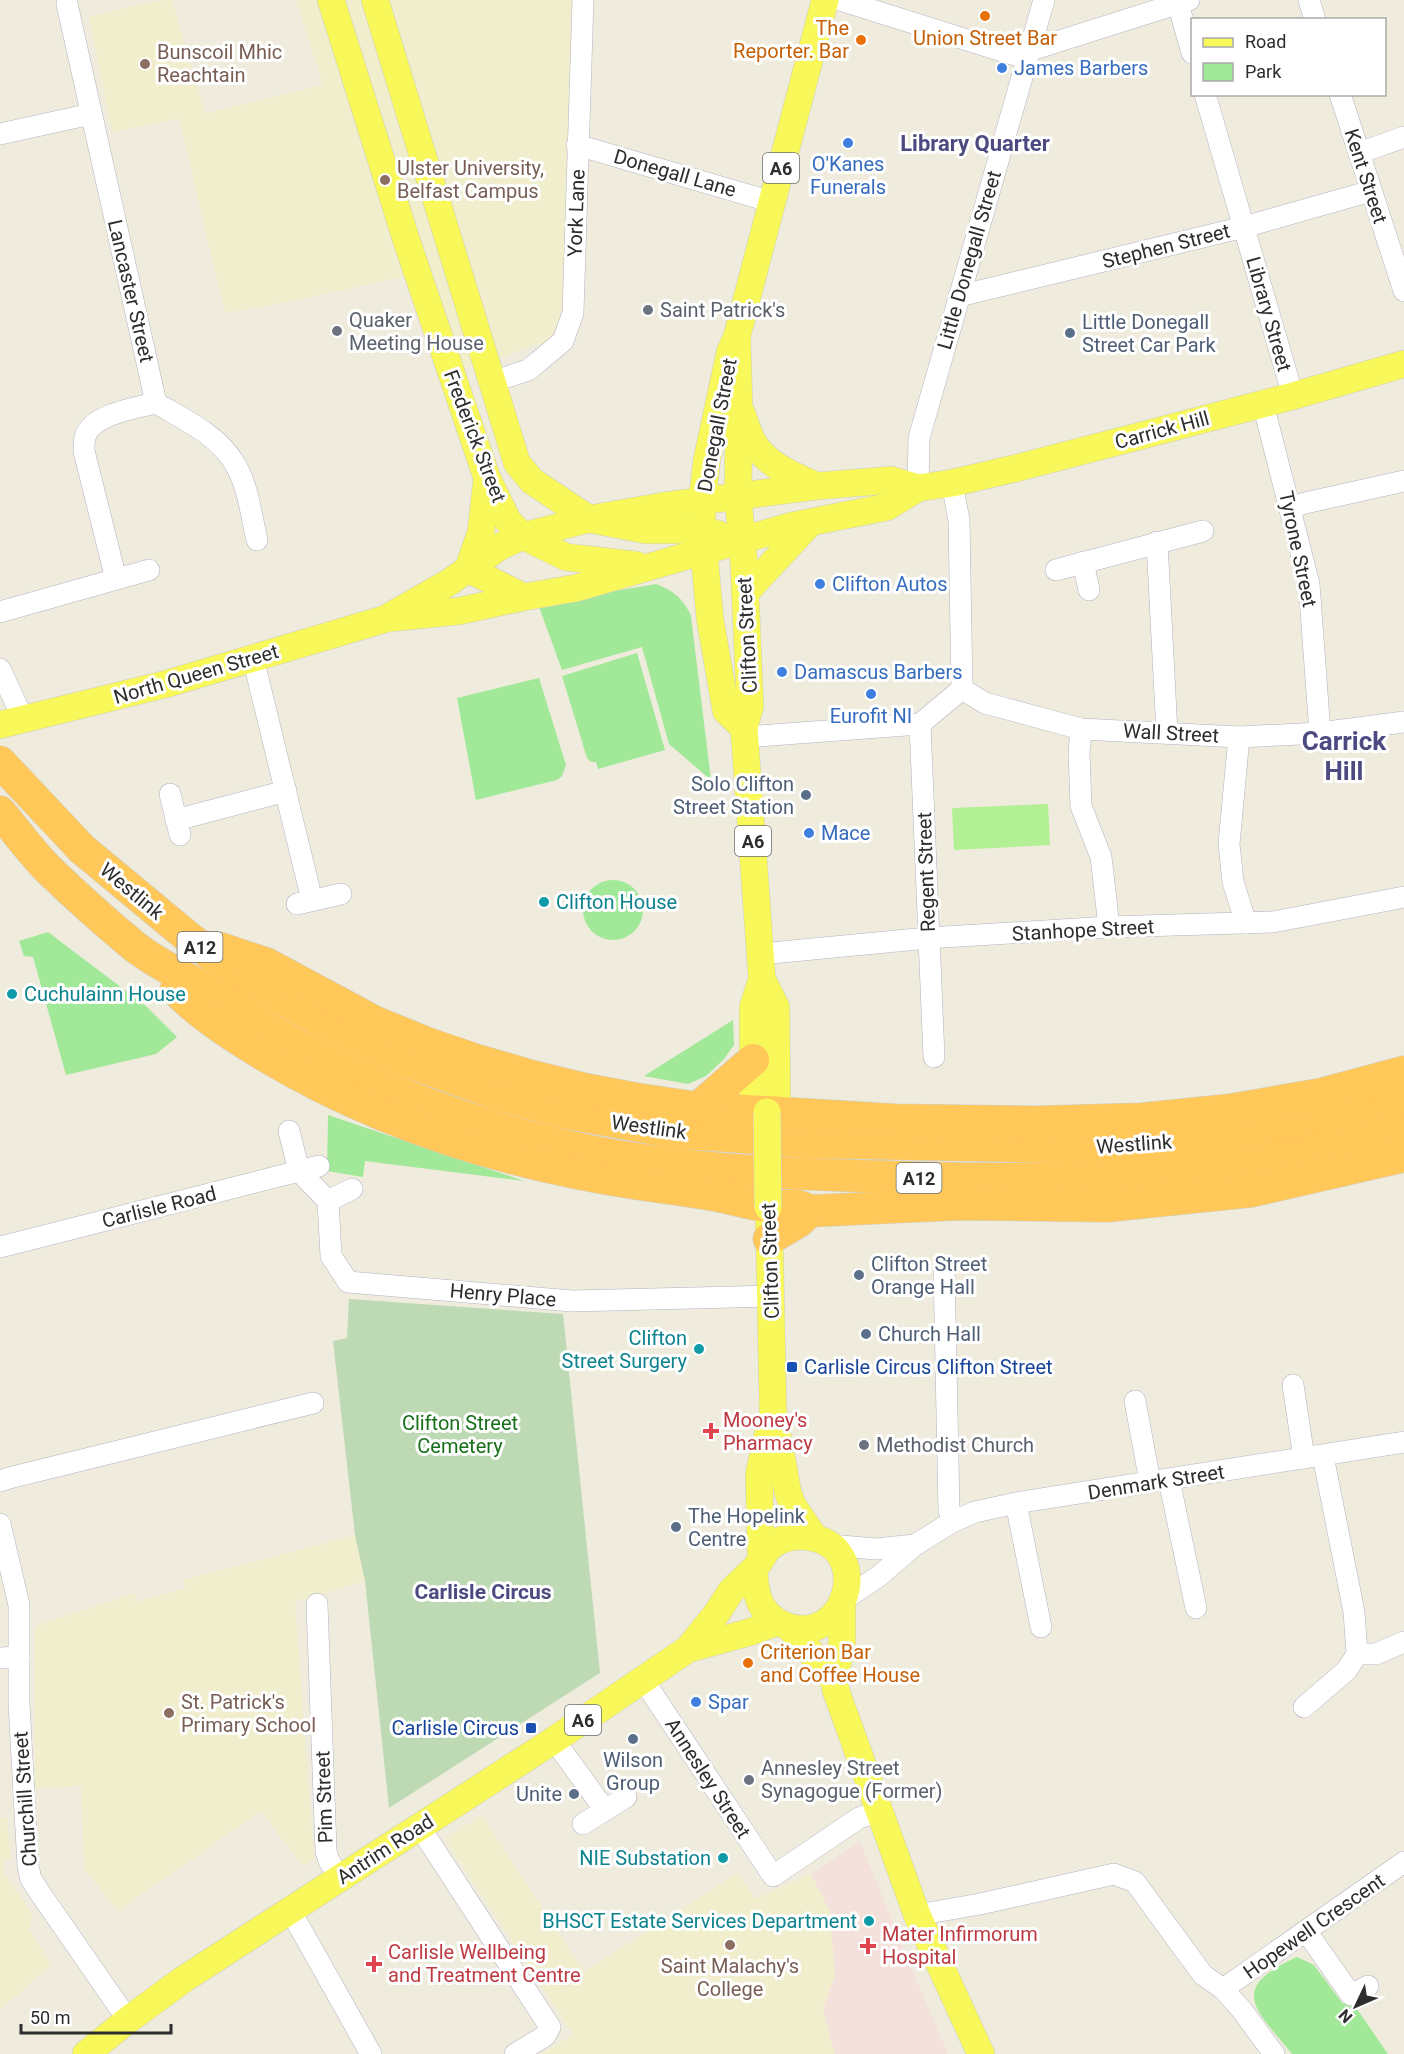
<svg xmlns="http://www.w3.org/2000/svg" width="1404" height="2054" font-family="Roboto,sans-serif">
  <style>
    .education { fill: #f1eecd }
    .medical { fill: #f5e1dc }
    .green { fill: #a1e898 }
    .cemetery { fill: #bedab5 }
    .pitch { fill: #b3ef94 }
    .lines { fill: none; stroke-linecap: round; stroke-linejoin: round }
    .minor-casing { stroke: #b3b2c1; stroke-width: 22 }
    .major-casing { stroke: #cdcdcd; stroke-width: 28 }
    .highway-casing { stroke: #cdcdcd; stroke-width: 33 }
    .minor { stroke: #fff; stroke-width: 21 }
    .major { stroke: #f8f85a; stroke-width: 27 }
    .highway { stroke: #ffc859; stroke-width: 32 }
    .major-bridge-casing { stroke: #cdcdcd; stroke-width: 28; stroke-linecap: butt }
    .major-bridge { stroke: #f8f85a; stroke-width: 27 }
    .food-dot { fill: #e8710a; stroke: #fff; stroke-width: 2 }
    .education-dot { fill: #8d6e63; stroke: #fff; stroke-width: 2 }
    .shop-dot { fill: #3f7fe0; stroke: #fff; stroke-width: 2 }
    .worship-dot { fill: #6b7280; stroke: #fff; stroke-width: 2 }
    .service-dot { fill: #5c6f8a; stroke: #fff; stroke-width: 2 }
    .culture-dot { fill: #0f9aa8; stroke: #fff; stroke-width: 2 }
    .transit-dot { fill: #1a4fb4; stroke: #fff; stroke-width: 2 }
    .health-dot { fill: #e0444e; stroke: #fff; stroke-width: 2 }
    .labels { text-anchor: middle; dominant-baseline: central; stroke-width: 6; stroke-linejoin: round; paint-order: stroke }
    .shield { fill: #fff; stroke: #6c6c6c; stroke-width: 1.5 }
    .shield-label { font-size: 18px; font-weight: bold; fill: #2d2d2d }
    .food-label { font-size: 20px; fill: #c56008; stroke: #fff; text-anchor: end }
    .education-label { font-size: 20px; fill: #785e54; stroke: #fff; text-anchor: start }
    .shop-label { font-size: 20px; fill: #366cbe; stroke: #fff; text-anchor: start }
    .street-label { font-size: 20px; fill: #2d2d2d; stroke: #fff }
    .worship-label { font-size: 20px; fill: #5b616d; stroke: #fff; text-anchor: start }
    .service-label { font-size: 20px; fill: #4e5e75; stroke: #fff; text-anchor: start }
    .culture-label { font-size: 20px; fill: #0d838f; stroke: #fff; text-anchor: end }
    .transit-label { font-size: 20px; fill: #164399; stroke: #fff; text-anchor: start }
    .health-label { font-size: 20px; fill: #be3a42; stroke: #fff; text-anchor: start }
    .park-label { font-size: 20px; fill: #176f19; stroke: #fff }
    .neighbourhood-label { font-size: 21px; font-weight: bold; fill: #4d4a81; stroke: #fff }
    .quarter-label { font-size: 22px; font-weight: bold; fill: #4d4a81; stroke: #fff }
    .district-label { font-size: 26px; font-weight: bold; fill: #4d4a81; stroke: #fff }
  </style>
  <rect width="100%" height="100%" fill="#efecde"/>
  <!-- education -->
  <g class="education">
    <path d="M 163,0 L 172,0 L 205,113 L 323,85 L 296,0 L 589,0 L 563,341 L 533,345 L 504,357 L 451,372 L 417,274 L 283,303 L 225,313 L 179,119 L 112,132 L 89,16 Z"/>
    <path d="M 355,1535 L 365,1581 L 295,1602 L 314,1858 L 303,1867 L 261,1811 L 118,1911 L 84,1869 L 81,1786 L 35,1789 L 35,1626 L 135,1593 L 136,1602 L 185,1588 L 183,1580 Z"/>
    <path d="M 482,1815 L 584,1972 L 738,1873 L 755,1899 L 811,1874 L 830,1911 L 835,1976 L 823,2010 L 835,2054 L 540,2054 L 573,2035 L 445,1839 Z"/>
    <path d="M 7,1817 L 11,1858 L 2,1860 L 5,1875 L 33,1915 L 29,1929 L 51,1965 L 0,2010 L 0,1818 Z"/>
  </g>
  <!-- medical -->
  <path class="medical" d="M 860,1841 L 915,1977 L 948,2054 L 835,2054 L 823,2009 L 835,1976 L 830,1911 L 811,1874 Z"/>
  <!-- green -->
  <g class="green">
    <path d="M 656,584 C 673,590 684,599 691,616 L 711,780 L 669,744 L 642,647 L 562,670 L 538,604 Z"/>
    <path d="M 637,653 L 665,750 L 598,769 L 596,762 L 591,762 L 587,758 L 562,676 Z"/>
    <path d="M 539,678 L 566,765 L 562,776 L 557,780 L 476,800 L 457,698 Z"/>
    <circle cx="613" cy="910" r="30"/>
    <path d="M 48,932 L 147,1007 L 177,1037 L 156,1054 L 66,1075 L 33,957 L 24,956 L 19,941 Z"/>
    <path d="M 733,1020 L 734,1045 L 724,1059 L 706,1076 L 688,1084 L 644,1076 Z"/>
    <path d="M 328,1115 L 524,1181 L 365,1161 L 363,1177 L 327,1171 Z"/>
    <path d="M 1297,1957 L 1314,1965 L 1343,2004 L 1350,1999 L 1388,2054 L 1292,2054 C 1256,2009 1226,1989 1297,1957 Z"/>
  </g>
  <!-- cemetery -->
  <path class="cemetery" d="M 349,1299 L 563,1314 L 600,1673 L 389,1808 L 365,1581 L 355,1535 L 333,1341 L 347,1338 Z"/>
  <!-- pitch -->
  <path class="pitch" d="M 1048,804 L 1050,845 L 954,850 L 952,808 Z"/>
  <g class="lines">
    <!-- minor casing -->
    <g class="minor-casing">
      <g id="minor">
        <path d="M 840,0 L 1015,55 L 1189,0"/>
        <path d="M 1177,0 L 1192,53"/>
        <path d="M 1309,0 L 1315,20"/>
        <path d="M 67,4 L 156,403 C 183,419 216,434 233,461 C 248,483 251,515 257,540"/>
        <path d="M 1205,94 L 1293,396"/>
        <path d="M 1340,94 L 1404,291"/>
        <path d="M 0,134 L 91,114"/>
        <path d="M 577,145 L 772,202"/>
        <path d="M 1359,153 L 1404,137"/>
        <path d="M 959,296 L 1244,227 L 1371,191"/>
        <path d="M 492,382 L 528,370 L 538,362 L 563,341 L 573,313 L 583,0"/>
        <path d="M 1263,404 L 1309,584 L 1320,733"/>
        <path d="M 952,483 L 959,520 L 962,689"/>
        <path d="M 918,488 L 919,438 L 1044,0"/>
        <path d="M 1290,508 L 1305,503 L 1404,481"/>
        <path d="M 1157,542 L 1167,733"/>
        <path d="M 1083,562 L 1089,590"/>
        <path d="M 1056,570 L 1203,531"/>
        <path d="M 116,579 L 84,451 C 84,446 84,441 85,437 C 92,414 136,408 156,403"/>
        <path d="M 0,612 L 149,570"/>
        <path d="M 253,658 L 312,900"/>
        <path d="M 0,669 L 23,719"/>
        <path d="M 1081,729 L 1079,752 L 1081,806 L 1101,857 L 1109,927"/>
        <path d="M 745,737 L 920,724"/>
        <path d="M 1239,737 L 1229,844 L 1233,882 L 1246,923"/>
        <path d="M 170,794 L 180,835"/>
        <path d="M 176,820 L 286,791"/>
        <path d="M 297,904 L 341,894"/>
        <path d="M 761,954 L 928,938 L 1109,927 L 1273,922 L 1404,897"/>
        <path d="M 934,1057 L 920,724 L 962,689 L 985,703 L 1081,729 L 1239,737 L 1320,733 L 1404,722"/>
        <path d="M 289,1131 L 299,1171 L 328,1201"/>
        <path d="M 352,1189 L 328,1201 L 331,1256 L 348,1282 L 572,1301 L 772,1296"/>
        <path d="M 0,1247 L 319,1166"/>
        <path d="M 944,1268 L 949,1510 L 952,1522"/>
        <path d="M 1293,1385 L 1304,1458"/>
        <path d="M 1135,1401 L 1150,1482"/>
        <path d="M 1169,1480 L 1196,1608"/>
        <path d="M 0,1481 L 9,1478 L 313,1403"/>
        <path d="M 1016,1503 L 1041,1627"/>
        <path d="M 0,1524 L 19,1605 L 19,1704 L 28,1866 L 31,1879 L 40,1893 L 128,2020"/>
        <path d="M 829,1545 L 876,1549 L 915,1545"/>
        <path d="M 845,1599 L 879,1576 L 915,1545 L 952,1522 L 975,1512 L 1016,1503 L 1404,1442"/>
        <path d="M 317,1604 L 326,1851 L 329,1861 L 340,1877"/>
        <path d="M 1357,1654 L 1376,1654 L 1404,1642"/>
        <path d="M 0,1658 L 19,1657"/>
        <path d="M 644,1681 L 773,1876 L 859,1818 L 879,1811"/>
        <path d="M 1304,1707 L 1347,1670 L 1357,1654 L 1354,1612 L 1323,1456"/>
        <path d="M 554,1740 L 605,1810"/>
        <path d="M 583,1824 L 626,1797"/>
        <path d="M 419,1826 L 550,2027 L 545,2036 L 515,2054"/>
        <path d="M 290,1910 L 371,2054"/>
        <path d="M 917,1915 L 980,1904 L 1114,1874 L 1135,1882 L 1203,1975 L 1223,1989 L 1241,2009 L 1274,2054"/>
        <path d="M 1306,1931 L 1351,1995 L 1368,1986"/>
        <path d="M 1223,1989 L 1404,1862"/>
      </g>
    </g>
    <!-- major casing -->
    <g class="major-casing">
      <g id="major">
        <path d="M 331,0 L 406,239 L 451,372 L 487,478 L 508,521 L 523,536 L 566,557 L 636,565"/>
        <path d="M 375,0 L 517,463 L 532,481 L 589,519 L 645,530 L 702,530 L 718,534"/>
        <path d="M 737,336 L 739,407 L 738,497 L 744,564 L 750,706 L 744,728 L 762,979 L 753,1007 L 753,1104 L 767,1112 L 777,1104 L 776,1007 L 762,979"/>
        <path d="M 742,414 C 745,422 748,432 752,440 C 764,464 794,476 817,486"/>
        <path d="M 468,569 L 481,532 L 487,478"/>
        <path d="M 468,569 L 524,597"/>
        <path d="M 745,593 L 810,523"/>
        <path d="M 390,618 L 459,611 L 524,597 L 576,588 L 791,526 L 887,507 L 918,488 L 952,483 L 1017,468 L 1293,396 L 1404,364"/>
        <path d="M 0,725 L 166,684 L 385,619 L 448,583 L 501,546 L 523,536 L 589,519 L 663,506 L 817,486 L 891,480 L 918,488"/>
        <path d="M 744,728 L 726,711 L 710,619 L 702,530 L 702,501 L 707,459 L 730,352 L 737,336 L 825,0"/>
        <path d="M 769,1220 L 773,1411 L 788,1493 L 793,1506 L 815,1538"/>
        <path d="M 761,1559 L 759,1474 L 771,1420"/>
        <path d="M 842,1605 L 842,1643 L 834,1680 L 836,1691 L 917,1915 L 981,2054"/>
        <path d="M 790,1628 L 834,1680"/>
        <path d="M 688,1649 L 750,1632 L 777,1622"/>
        <path d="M 86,2054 L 128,2020 L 184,1979 L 554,1740 L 688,1649 L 717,1613 L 731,1591 L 754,1569 C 761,1563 763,1553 770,1547 C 781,1538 795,1535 809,1537 C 877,1547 845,1655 780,1623 C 758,1612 755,1591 754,1569"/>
      </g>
    </g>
    <!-- highway casing -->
    <g class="highway-casing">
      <g id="highway">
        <path d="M 0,762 L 82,849 L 188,937 L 232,971 L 328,1025 L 387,1054 L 499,1095 L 561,1112 L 672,1132 L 807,1142 L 1076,1147 L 1153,1144 L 1236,1135 L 1300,1124 L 1404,1098"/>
        <path d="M 0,812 C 16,831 31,852 49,870 C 76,896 105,922 134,946 C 155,963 182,975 205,989 C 242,1012 278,1036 317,1055 C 402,1098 495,1132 589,1151 C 700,1173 816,1175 929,1178 C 1089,1182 1250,1175 1404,1129"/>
        <path d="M 219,948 L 267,964 L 375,1022 L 429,1044 L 473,1059 L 531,1076 L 584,1089 L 637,1099 L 698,1108 L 895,1120 L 1036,1122 L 1142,1119 L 1230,1110 L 1322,1094 L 1404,1072"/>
        <path d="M 176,990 C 199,1014 230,1034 259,1052 C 372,1121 502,1163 633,1183 C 660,1187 687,1190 714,1195 C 731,1198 749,1204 767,1206 C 787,1209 790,1200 810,1211 L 961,1204 L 1107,1206 L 1252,1191 L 1404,1156"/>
        <path d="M 698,1108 L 753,1060"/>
        <path d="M 769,1239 L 798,1222 L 810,1211"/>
      </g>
    </g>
    <!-- minor -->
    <use href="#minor" class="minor"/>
    <!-- major -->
    <use href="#major" class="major"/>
    <!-- highway -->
    <use href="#highway" class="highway"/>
    <!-- major-bridge casing -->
    <g class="major-bridge-casing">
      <path id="major-bridge" d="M 767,1112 L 768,1207"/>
    </g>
    <!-- major-bridge -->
    <use href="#major-bridge" class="major-bridge"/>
  </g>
  <!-- markers -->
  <g class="food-dot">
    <circle cx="985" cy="16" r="6"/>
    <circle cx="861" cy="40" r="6"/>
    <circle cx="748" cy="1663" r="6"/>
  </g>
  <g class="education-dot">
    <circle cx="145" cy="64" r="6"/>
    <circle cx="385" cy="180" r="6"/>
    <circle cx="169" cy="1713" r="6"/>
    <circle cx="730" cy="1945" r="6"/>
  </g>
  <g class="shop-dot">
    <circle cx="1002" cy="68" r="6"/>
    <circle cx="848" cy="143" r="6"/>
    <circle cx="820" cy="584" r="6"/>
    <circle cx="782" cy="672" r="6"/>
    <circle cx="871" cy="694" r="6"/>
    <circle cx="809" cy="833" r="6"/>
    <circle cx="696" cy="1702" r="6"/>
  </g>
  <g class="worship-dot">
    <circle cx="648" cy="310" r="6"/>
    <circle cx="337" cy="331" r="6"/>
    <circle cx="864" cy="1445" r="6"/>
    <circle cx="749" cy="1780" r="6"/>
  </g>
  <g class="service-dot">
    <circle cx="1070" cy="333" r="6"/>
    <circle cx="806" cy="795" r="6"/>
    <circle cx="859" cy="1275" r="6"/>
    <circle cx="866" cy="1334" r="6"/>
    <circle cx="676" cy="1527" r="6"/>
    <circle cx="633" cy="1739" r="6"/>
    <circle cx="574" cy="1794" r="6"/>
  </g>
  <g class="culture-dot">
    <circle cx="544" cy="902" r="6"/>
    <circle cx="12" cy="994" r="6"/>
    <circle cx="699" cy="1349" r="6"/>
    <circle cx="723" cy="1858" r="6"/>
    <circle cx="869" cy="1921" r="6"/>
  </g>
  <g class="transit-dot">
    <rect x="786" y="1361" width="12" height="12" rx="3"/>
    <rect x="525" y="1722" width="12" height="12" rx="3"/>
  </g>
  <g class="health-dot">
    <path d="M708 1422h6v6h6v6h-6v6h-6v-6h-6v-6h6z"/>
    <path d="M865 1937h6v6h6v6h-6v6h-6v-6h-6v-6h6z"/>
    <path d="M371 1955h6v6h6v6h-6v6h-6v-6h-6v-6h6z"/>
  </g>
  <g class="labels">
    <!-- shield labels -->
    <g class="shield">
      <rect x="763" y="153" width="36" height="30" rx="4.5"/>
      <rect x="735" y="826" width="36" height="30" rx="4.5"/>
      <rect x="177.5" y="932" width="45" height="30" rx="4.5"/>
      <rect x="896.5" y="1163" width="45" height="30" rx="4.5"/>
      <rect x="565" y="1705" width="36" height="30" rx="4.5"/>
    </g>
    <g class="shield-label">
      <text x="781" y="168">A6</text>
      <text x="753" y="841">A6</text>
      <text x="200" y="947">A12</text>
      <text x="919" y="1178">A12</text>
      <text x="583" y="1720">A6</text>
    </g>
    <!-- food labels -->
    <g class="food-label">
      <text x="849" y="28">The<tspan x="849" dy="23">Reporter. Bar</tspan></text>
      <text x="985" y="38" text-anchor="middle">Union Street Bar</text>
      <text x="760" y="1652" text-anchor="start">Criterion Bar<tspan x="760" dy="23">and Coffee House</tspan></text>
    </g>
    <!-- education labels -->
    <g class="education-label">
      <text x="157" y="52">Bunscoil Mhic<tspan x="157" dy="23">Reachtain</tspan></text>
      <text x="397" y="168">Ulster University,<tspan x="397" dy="23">Belfast Campus</tspan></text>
      <text x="181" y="1702">St. Patrick's<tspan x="181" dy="23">Primary School</tspan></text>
      <text x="730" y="1966" text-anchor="middle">Saint Malachy's<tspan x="730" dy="23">College</tspan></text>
    </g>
    <!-- shop labels -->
    <g class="shop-label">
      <text x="1014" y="68">James Barbers</text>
      <text x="848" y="164" text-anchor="middle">O'Kanes<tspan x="848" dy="23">Funerals</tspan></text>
      <text x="832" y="584">Clifton Autos</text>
      <text x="794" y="672">Damascus Barbers</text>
      <text x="871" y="716" text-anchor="middle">Eurofit NI</text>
      <text x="821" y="833">Mace</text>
      <text x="708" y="1702">Spar</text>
    </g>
    <!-- street labels -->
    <g class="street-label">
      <text transform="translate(675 173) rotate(16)">Donegall Lane</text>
      <text transform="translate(1366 176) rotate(72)">Kent Street</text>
      <text transform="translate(576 213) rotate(-88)">York Lane</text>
      <text transform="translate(1166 246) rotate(-14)">Stephen Street</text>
      <text transform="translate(969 260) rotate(-74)">Little Donegall Street</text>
      <text transform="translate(131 291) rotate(77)">Lancaster Street</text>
      <text transform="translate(1269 314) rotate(74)">Library Street</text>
      <text transform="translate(717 425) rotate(-79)">Donegall Street</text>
      <text transform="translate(1162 430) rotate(-15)">Carrick Hill</text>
      <text transform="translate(475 436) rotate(69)">Frederick Street</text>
      <text transform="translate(1298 549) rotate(78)">Tyrone Street</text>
      <text transform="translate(747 635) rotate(-93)">Clifton Street</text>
      <text transform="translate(196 674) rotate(-16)">North Queen Street</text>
      <text transform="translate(1171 733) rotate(3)">Wall Street</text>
      <text transform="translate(926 872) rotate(-92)">Regent Street</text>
      <text transform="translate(132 891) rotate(40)">Westlink</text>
      <text transform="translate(1083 930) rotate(-3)">Stanhope Street</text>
      <text transform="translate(649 1127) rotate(8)">Westlink</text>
      <text transform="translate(1134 1144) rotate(-4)">Westlink</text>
      <text transform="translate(159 1207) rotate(-14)">Carlisle Road</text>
      <text transform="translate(770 1261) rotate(-92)">Clifton Street</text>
      <text transform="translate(503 1295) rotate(5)">Henry Place</text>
      <text transform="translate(1156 1482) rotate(-9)">Denmark Street</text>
      <text transform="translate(708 1778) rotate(57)">Annesley Street</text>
      <text transform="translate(324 1797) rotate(-92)">Pim Street</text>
      <text transform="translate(25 1799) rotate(-94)">Churchill Street</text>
      <text transform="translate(385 1849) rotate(-33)">Antrim Road</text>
      <text transform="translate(1314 1926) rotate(-35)">Hopewell Crescent</text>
    </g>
    <!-- worship labels -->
    <g class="worship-label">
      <text x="660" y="310">Saint Patrick's</text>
      <text x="349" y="320">Quaker<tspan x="349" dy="23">Meeting House</tspan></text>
      <text x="876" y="1445">Methodist Church</text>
      <text x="761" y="1768">Annesley Street<tspan x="761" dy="23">Synagogue (Former)</tspan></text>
    </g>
    <!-- service labels -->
    <g class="service-label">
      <text x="1082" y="322">Little Donegall<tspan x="1082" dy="23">Street Car Park</tspan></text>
      <text x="794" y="784" text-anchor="end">Solo Clifton<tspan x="794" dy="23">Street Station</tspan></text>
      <text x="871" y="1264">Clifton Street<tspan x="871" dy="23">Orange Hall</tspan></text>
      <text x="878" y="1334">Church Hall</text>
      <text x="688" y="1516">The Hopelink<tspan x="688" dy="23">Centre</tspan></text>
      <text x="633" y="1760" text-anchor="middle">Wilson<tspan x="633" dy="23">Group</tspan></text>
      <text x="562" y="1794" text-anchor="end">Unite</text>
    </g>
    <!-- culture labels -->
    <g class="culture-label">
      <text x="556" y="902" text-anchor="start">Clifton House</text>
      <text x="24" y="994" text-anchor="start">Cuchulainn House</text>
      <text x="687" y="1338">Clifton<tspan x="687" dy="23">Street Surgery</tspan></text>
      <text x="711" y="1858">NIE Substation</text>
      <text x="857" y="1921">BHSCT Estate Services Department</text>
    </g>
    <!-- transit labels -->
    <g class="transit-label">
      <text x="804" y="1367">Carlisle Circus Clifton Street</text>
      <text x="519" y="1728" text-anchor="end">Carlisle Circus</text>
    </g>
    <!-- health labels -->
    <g class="health-label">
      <text x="723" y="1420">Mooney's<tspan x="723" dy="23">Pharmacy</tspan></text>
      <text x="882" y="1934">Mater Infirmorum<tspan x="882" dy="23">Hospital</tspan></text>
      <text x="388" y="1952">Carlisle Wellbeing<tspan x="388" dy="23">and Treatment Centre</tspan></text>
    </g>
    <!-- park labels -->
    <g class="park-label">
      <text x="460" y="1423">Clifton Street<tspan x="460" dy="23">Cemetery</tspan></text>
    </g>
    <!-- neighbourhood labels -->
    <g class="neighbourhood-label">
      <text x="483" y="1592">Carlisle Circus</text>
    </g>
    <!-- quarter labels -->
    <g class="quarter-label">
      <text x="975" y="143">Library Quarter</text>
    </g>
    <!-- district labels -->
    <g class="district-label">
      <text x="1344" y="741">Carrick<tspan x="1344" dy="30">Hill</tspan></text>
    </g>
  </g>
  <!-- legend -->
  <rect x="1191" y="18" width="195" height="78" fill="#ffffff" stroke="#ababab" stroke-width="1.5"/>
  <rect x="1203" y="38" width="30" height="9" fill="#f8f85a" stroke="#ababab" stroke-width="1.5"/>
  <text x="1245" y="48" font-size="18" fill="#2d2d2d">Road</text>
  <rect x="1203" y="63" width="30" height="18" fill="#a1e898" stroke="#ababab" stroke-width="1.5"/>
  <text x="1245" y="78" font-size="18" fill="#2d2d2d">Park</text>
  <!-- north arrow -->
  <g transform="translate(1356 2006) rotate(226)" stroke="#ffffff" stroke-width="4.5" paint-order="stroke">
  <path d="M0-4.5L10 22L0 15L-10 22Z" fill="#2d2d2d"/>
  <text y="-9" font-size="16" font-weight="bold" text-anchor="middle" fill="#2d2d2d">N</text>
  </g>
  <!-- scale -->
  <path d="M21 2024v9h150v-9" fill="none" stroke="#2d2d2d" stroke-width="3"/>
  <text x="30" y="2024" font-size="18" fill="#2d2d2d" stroke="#ffffff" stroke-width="4.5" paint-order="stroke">50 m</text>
</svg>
